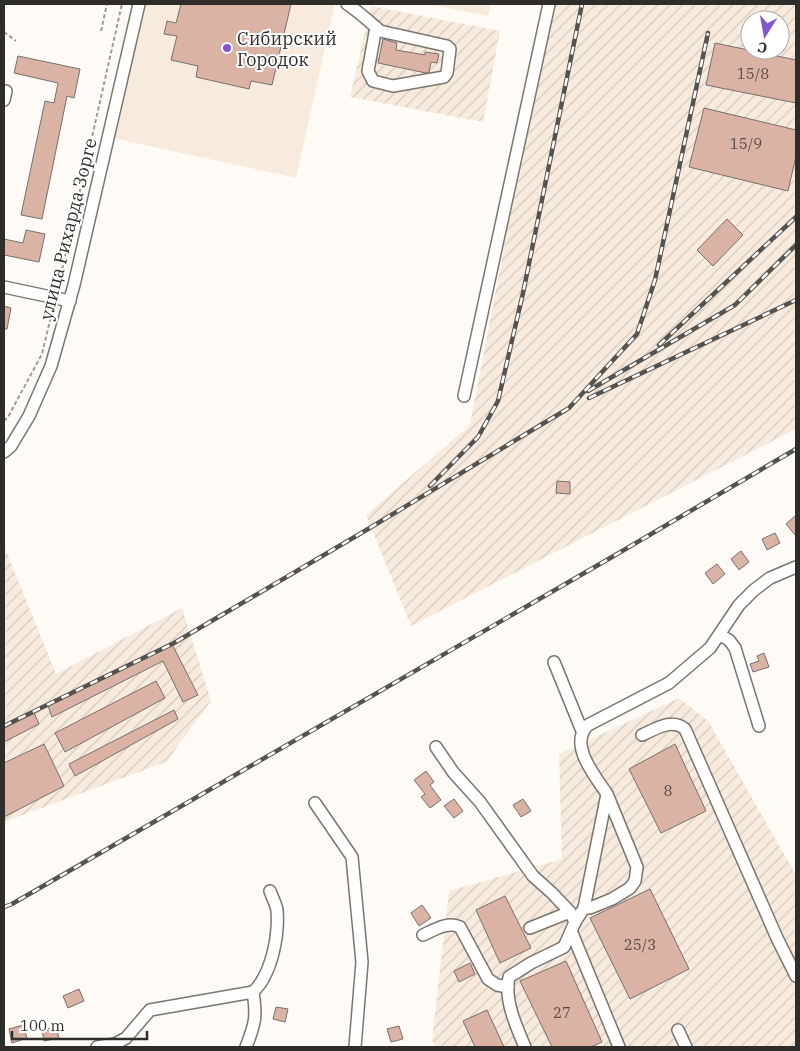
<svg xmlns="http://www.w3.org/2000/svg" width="800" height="1051" font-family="'IBM Plex Serif',serif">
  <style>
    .built { fill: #f8ebde }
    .industrial { fill: url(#industrial-furrows); fill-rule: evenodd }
    .building { fill: #dab3a4; stroke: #786f6c }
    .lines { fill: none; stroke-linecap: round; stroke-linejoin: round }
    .minor-casing { stroke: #7b756e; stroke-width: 14 }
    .path { stroke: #9f9c98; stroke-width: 2; stroke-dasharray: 4 2.5; stroke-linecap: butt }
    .minor { stroke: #fff; stroke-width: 11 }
    .rail-casing { stroke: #55534f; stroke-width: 4.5 }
    .rail { stroke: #fff; stroke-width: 2.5; stroke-dasharray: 8; stroke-linecap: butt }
    .poi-dot { fill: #8457d0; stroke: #fff; stroke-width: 2 }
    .labels { text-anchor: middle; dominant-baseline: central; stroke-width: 4; stroke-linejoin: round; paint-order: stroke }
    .number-label { font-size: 15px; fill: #5a4e48 }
    .poi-label { font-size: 18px; fill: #2f2d2a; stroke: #fff; text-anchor: start }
    .street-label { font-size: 18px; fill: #2f2d2a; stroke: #fff }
  </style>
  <defs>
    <pattern id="industrial-furrows" width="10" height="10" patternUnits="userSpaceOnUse" patternTransform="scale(1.25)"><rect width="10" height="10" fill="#f8ebde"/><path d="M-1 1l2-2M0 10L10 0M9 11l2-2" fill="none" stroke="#d5cabf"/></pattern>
  </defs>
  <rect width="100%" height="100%" fill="#fefaf5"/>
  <!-- built -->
  <g class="built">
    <path d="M 144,4 L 335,4 L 296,178 L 113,138 Z"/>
    <path d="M 427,4 L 491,4 L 488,16 Z"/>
  </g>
  <!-- industrial -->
  <g class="industrial">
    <path d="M 551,4 L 796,4 L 796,429 L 411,626 L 366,515 L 470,425 ZM 750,20 L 780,20 L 780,50 L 750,50 Z"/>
    <path d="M 371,6 L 500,31 L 483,122 L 350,97 Z"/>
    <path d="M 4,546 L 56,674 L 182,608 L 211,701 L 166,762 L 4,822 Z"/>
    <path d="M 679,698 L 708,721 L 796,875 L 796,1047 L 436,1047 L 432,1040 L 449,891 L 562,859 L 559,754 Z"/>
  </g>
  <!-- building -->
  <g class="building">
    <path d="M 181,4 L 291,4 L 272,85 L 251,81 L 249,89 L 196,77 L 198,66 L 171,60 L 177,36 L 164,34 L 167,21 L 176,23 Z"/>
    <path d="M 383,39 L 397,43 L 396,50 L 425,55 L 425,52 L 439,54 L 437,63 L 431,62 L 429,72 L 426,73 L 378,63 Z"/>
    <path d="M 715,43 L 796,60 L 796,103 L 706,85 Z"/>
    <path d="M 18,56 L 80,69 L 74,98 L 67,96 L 42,219 L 21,215 L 45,101 L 54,103 L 58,83 L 14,73 Z"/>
    <path d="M 704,108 L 796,130 L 796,156 L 788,191 L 689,167 Z"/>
    <path d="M 727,219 L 743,235 L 713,266 L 697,250 Z"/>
    <path d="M 26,230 L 45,234 L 39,262 L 4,255 L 4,239 L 23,243 Z"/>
    <path d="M 4,306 L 11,308 L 7,329 L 4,329 Z"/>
    <path d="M 557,481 L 570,482 L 570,494 L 556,493 Z"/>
    <path d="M 796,515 L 796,536 L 786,524 Z"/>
    <path d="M 775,533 L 780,543 L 767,550 L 762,539 Z"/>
    <path d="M 741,551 L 749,562 L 739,570 L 731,559 Z"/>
    <path d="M 717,564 L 725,574 L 713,584 L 705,573 Z"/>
    <path d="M 172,644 L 198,695 L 183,702 L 163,661 L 52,717 L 48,706 Z"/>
    <path d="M 764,653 L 769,667 L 753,672 L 750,664 L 759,661 L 757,656 Z"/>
    <path d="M 156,681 L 165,698 L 65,752 L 55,733 Z"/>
    <path d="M 174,710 L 178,719 L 75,776 L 69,764 Z"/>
    <path d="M 34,713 L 39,724 L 4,742 L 4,728 Z"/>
    <path d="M 44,744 L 64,786 L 4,817 L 4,763 Z"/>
    <path d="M 675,744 L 706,811 L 661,833 L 629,769 Z"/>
    <path d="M 426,771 L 434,782 L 430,785 L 441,800 L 430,808 L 421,797 L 425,794 L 414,780 Z"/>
    <path d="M 454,799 L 463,811 L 454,818 L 444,806 Z"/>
    <path d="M 523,799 L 531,811 L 521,817 L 513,805 Z"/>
    <path d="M 650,889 L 689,969 L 630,999 L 590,918 Z"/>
    <path d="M 505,896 L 531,948 L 500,963 L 476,910 Z"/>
    <path d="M 422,905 L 431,918 L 419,926 L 411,913 Z"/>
    <path d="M 566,961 L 602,1042 L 591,1047 L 552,1047 L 520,981 Z"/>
    <path d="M 470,963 L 475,974 L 459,982 L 454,971 Z"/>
    <path d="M 79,989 L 84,1001 L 68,1008 L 63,996 Z"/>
    <path d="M 276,1007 L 288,1009 L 285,1022 L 273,1019 Z"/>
    <path d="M 487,1010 L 504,1047 L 475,1047 L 463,1021 Z"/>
    <path d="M 23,1025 L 27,1038 L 12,1043 L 9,1029 Z"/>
    <path d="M 399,1026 L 403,1039 L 391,1042 L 387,1029 Z"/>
    <path d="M 56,1027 L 59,1038 L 44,1041 L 42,1030 Z"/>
  </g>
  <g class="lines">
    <!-- minor casing -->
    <g class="minor-casing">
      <g id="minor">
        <path d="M 347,4 C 359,12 369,21 380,31 L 447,46 L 450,49 L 447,73 L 444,77 L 393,86 L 373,81 L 368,71 L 376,27"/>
        <path d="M 4,100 L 6,91"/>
        <path d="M 4,287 L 70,301"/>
        <path d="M 464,396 L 549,4"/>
        <path d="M 4,452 L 11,446 L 29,416 L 51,366 L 74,285 L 139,4"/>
        <path d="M 720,635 L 729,640 L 735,648 L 759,726"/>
        <path d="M 554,662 L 582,731"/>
        <path d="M 642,735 C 656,729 671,718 685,729 L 777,938 L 796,976"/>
        <path d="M 436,747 L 453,772 L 480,802 L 533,876 L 552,893 L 570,912 L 575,922 L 564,947 L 531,963 L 509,977 C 504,1000 516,1026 525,1047"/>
        <path d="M 315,803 L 352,857 L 362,962 L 355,1047"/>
        <path d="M 584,908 L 590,908 L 612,899 L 630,888 L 635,881 L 637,867 L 607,794"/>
        <path d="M 575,922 L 584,908 L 607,794 C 595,776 568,744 588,725 L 669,683 L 710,648 L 739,605 L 754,590 L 770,578 L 796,567"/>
        <path d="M 530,928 L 570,912"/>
        <path d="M 572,933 L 619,1047"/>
        <path d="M 423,935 C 434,930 448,921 460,927 L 488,979 L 497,985 L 508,987"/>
        <path d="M 678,1030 L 686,1047"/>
        <path d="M 97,1047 L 115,1044 L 126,1038 L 150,1010 L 253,992"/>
        <path d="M 246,1047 C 255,1024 257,1017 253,992 C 272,974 279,935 277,910 C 276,904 272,897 270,891"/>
      </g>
    </g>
    <!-- path -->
    <g class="path">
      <path d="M 101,31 L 107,4"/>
      <path d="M 4,32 L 16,41"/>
      <path d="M 58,288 L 122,4"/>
      <path d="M 4,421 L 8,417 L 42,354 L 53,308"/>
    </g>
    <!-- minor -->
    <use href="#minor" class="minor"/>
    <!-- rail casing -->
    <g class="rail-casing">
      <g id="rail">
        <path d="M 659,345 L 796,217"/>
        <path d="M 588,391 L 735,305 L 796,245"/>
        <path d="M 589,398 L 796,300"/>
        <path d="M 430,486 L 478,437 L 498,401 L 523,293 L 582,4"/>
        <path d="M 4,726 L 174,643 L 363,532 L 569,408 L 637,334 L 655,280 L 708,33"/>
        <path d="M 4,907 L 12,904 L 612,557 L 796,449"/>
      </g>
    </g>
    <!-- rail -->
    <use href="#rail" class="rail"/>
  </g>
  <!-- markers -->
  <circle class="poi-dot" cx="227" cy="48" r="5"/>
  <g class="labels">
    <!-- number labels -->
    <g class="number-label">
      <text x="753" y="73">15/8</text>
      <text x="746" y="143">15/9</text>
      <text x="668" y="790">8</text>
      <text x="640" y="944">25/3</text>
      <text x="562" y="1012">27</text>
    </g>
    <!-- poi labels -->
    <g class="poi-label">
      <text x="237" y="38">Сибирский<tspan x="237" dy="21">Городок</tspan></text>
    </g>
    <!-- street labels -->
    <g class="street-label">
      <text transform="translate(68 229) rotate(-76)">улица Рихарда Зорге</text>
    </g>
  </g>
  <!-- border -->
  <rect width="800" height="1051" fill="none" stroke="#2f2d2a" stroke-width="10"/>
  <!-- north arrow -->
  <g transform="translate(765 35) rotate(191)"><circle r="24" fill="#ffffff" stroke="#acabaa"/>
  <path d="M0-4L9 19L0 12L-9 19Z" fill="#8457d0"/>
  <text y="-8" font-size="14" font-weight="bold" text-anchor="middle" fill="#2f2d2a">С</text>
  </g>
  <!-- scale -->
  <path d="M12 1031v8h135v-8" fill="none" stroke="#2f2d2a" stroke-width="2.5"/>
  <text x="20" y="1031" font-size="15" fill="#2f2d2a" stroke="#ffffff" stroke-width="4" paint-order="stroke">100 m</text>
</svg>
